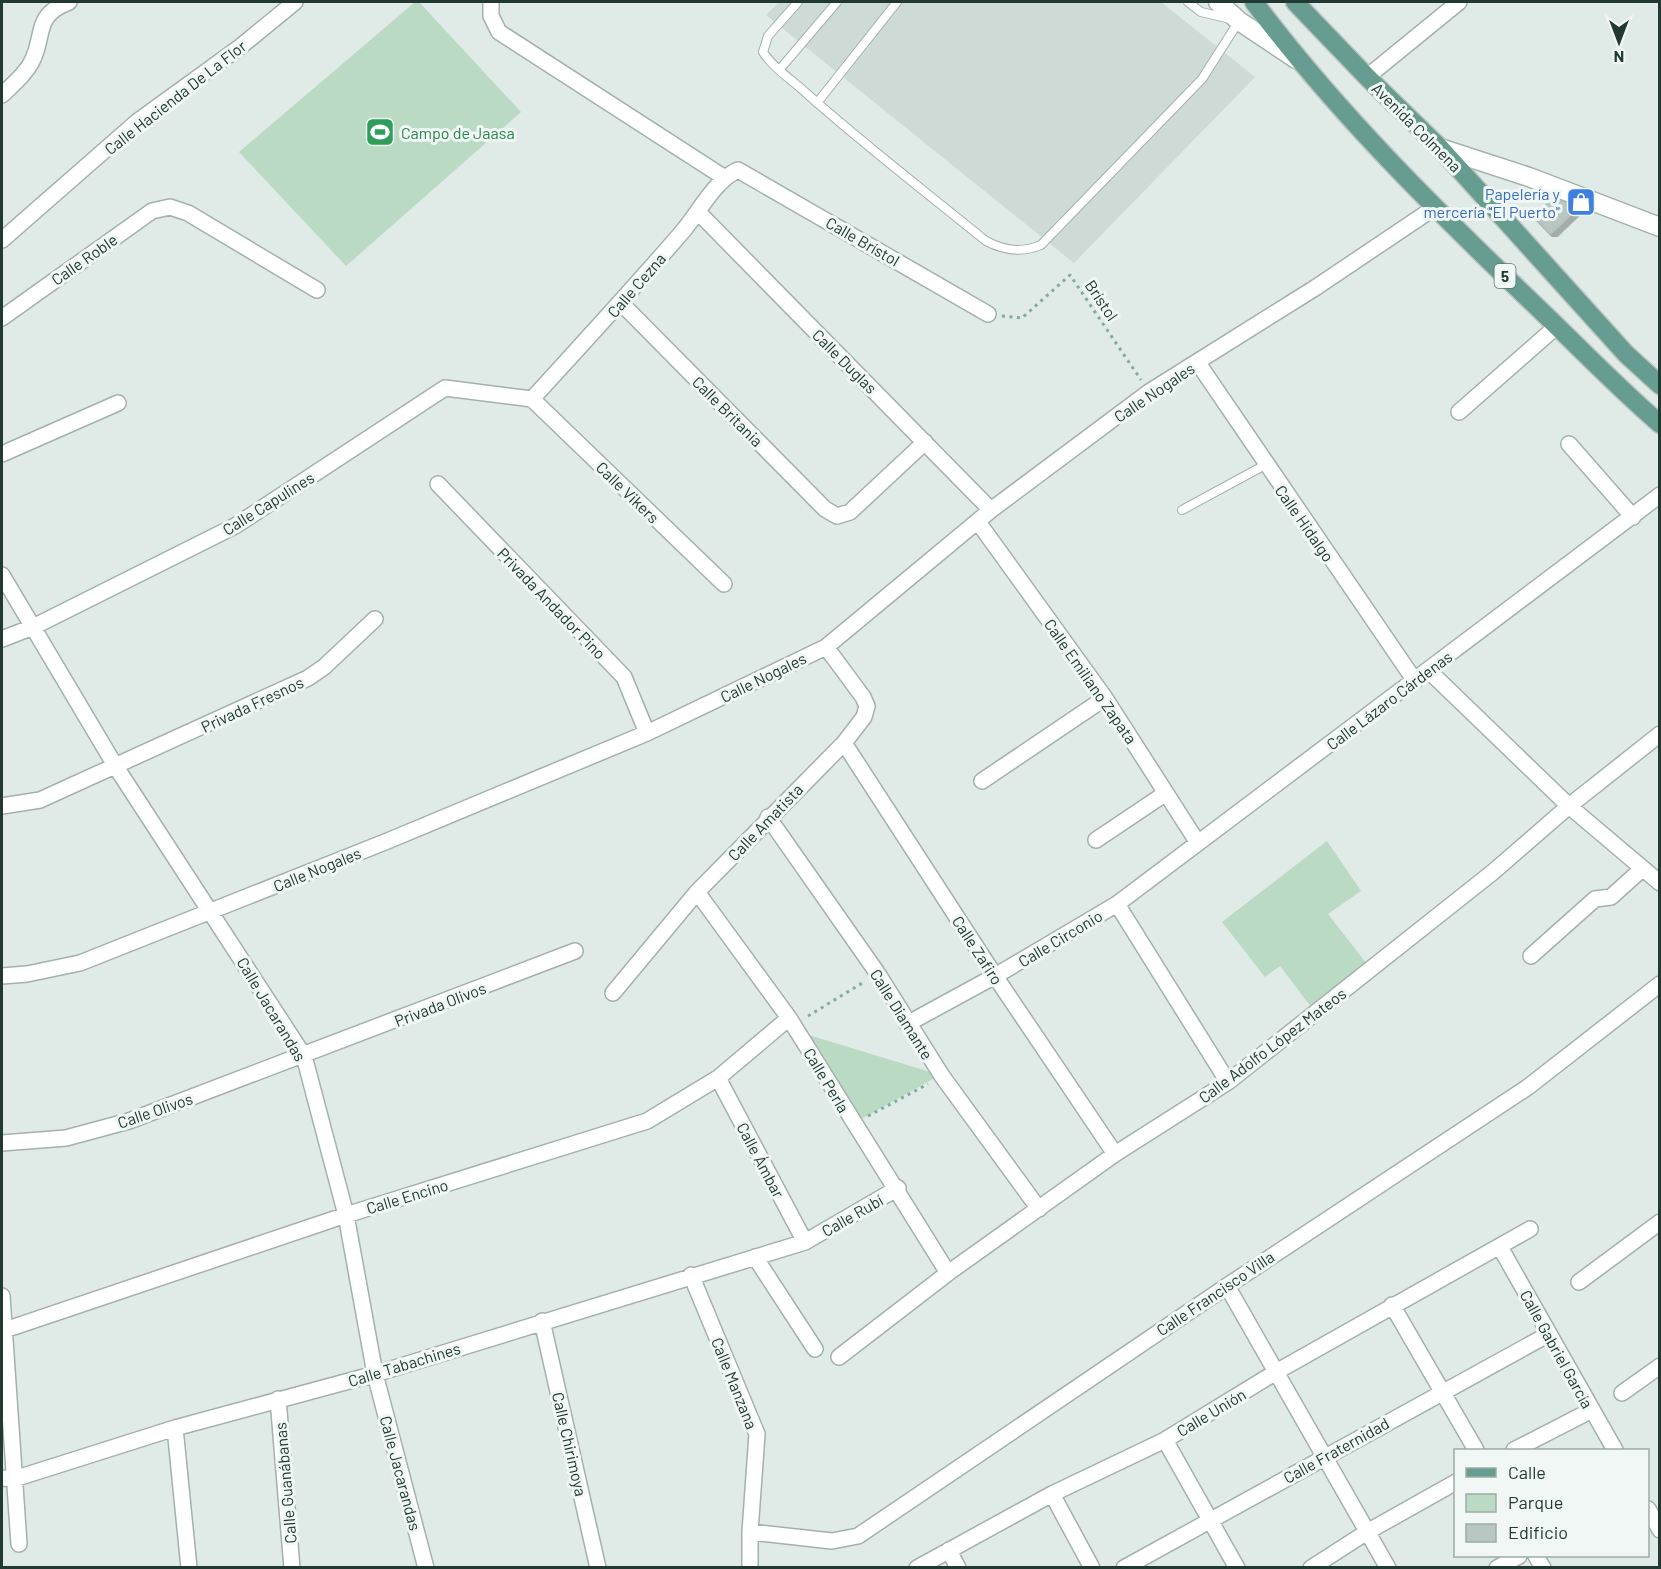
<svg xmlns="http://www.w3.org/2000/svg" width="1661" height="1569" font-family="Barlow,sans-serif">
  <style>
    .built { fill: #cedad5 }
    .green { fill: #badac3 }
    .building { fill: #b9c7c2; stroke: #b3c3bd; stroke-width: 1.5; filter: url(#shadow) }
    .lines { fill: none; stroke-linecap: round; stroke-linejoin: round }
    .service-casing { stroke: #a3b1ad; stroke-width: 10 }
    .minor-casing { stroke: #a3b1ad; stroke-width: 18 }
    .tertiary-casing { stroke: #a3b1ad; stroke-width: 21 }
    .primary-casing { stroke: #bdc4c2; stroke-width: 21 }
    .path { stroke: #83aca0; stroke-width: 3; stroke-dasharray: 3 4.5; stroke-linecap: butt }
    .service { stroke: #fff; stroke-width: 8 }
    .minor { stroke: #fff; stroke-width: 15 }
    .tertiary { stroke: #fff; stroke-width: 18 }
    .primary { stroke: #679d90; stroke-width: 18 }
    .labels { text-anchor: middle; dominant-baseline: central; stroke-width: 6; stroke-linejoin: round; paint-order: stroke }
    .shield { fill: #f0f7f4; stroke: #60726d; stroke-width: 1.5 }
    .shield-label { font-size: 15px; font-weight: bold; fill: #223933 }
    .street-label { font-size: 16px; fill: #223933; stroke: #f0f7f4 }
    .leisure-label { font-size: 16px; fill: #27864d; stroke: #f0f7f4; text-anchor: start }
    .shop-label { font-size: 16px; fill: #366cbe; stroke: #f0f7f4; text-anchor: end }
  </style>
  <defs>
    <filter id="shadow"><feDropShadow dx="3.5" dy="6" stdDeviation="0" flood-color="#0004"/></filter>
  </defs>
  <rect width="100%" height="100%" fill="#e0eae6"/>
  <path class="built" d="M 779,2 L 1161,2 L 1255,77 L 1074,263 L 766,15 Z"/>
  <path class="green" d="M 415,2 L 419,2 L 521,112 L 346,266 L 239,152 Z
    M 1327,841 L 1361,891 L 1328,914 L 1370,968 L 1315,1012 L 1280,966 L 1265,977 L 1222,922 Z
    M 799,1032 L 940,1075 L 854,1123 Z"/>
  <path class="building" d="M 1554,199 L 1565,202 L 1575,210 L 1551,233 L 1533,214 Z"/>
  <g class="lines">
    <g class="service-casing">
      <path id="service" d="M 798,2 L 768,36 L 763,52 C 773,68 791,79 805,92 C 863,144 926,192 986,241 C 1005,251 1022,253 1041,245 L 1202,79 L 1239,21 L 1201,12 L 1188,2
        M 780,69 L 837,2
        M 817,103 L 897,2
        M 1182,510 L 1265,465"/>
    </g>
    <g class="minor-casing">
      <path id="minor" d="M 491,2 L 491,16 L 499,32 L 725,178
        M 1367,77 L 1459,2
        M 2,95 C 12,85 24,76 31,63 C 46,36 32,16 69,2
        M 699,213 L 991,510
        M 2,240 L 138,121 L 240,47 L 295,2
        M 621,303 L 825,509 L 837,516 L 850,512 L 925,442
        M 2,318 L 152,211 L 170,207 L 188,213 L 317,290
        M 1198,363 L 1415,681
        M 532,399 C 583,343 634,288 683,231 C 699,212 715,180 738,170 L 988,314
        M 532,399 L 724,584
        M 1459,412 L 1557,326
        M 1569,444 L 1633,517
        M 2,454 L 118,403
        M 438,484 L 624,677 L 647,733
        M 978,522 L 1105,698 L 1198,843
        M 2,575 L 116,767 L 304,1056 L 346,1215 L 375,1374 L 426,1568
        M 2,639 L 33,627 L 235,526 L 445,388 L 532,399
        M 1429,671 L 1569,806 L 1660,883
        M 844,743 L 995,976 L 1115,1154
        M 982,781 L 1105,698
        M 2,806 L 40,800 L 308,678 L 324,667 L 375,619
        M 768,817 L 878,974 L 942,1076 L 1039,1209
        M 1096,840 L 1166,793
        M 697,892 L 789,1018 L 948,1273
        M 1117,904 L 1228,1082
        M 1531,956 L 1595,899 L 1611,897 L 1642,869
        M 2,976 L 27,974 L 80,963 L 385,842 L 647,733 L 826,647 L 991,510 L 1149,392 L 1315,288 L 1434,208
        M 613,993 L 697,892 L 844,743 L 864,717 L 867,706 L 863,697 L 826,647
        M 907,1024 L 995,976 L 1117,904 L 1660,495
        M 718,1078 L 805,1242
        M 2,1143 L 66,1138 L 129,1121 L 575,951
        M 1500,1247 L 1615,1450
        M 755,1257 L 815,1349
        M 691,1275 L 757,1434 L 750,1532 L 750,1568
        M 1579,1282 L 1660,1222
        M 1227,1286 L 1388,1568
        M 2,1296 L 19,1544
        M 1392,1305 L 1476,1450
        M 542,1321 L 598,1568
        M 2,1331 L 346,1215 L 647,1121 L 718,1078 L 789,1018
        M 839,1357 L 948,1273 L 1115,1154 L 1228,1082 L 1493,872 L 1569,806 L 1660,734
        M 1622,1393 L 1660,1366
        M 278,1399 L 292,1568
        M 175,1428 L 189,1568
        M 1165,1440 L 1237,1568
        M 1514,1450 L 1592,1410
        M 2,1478 L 14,1479 L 175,1428 L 375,1374 L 805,1242 L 898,1188
        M 1052,1494 L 1092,1568
        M 1648,1509 L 1660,1530
        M 750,1532 L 832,1541 L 858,1536 L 1227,1286 L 1528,1087 L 1660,984
        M 949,1550 L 958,1568
        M 1536,1556 L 1543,1568
        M 917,1568 L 1052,1494 L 1165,1440 L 1276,1372 L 1530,1229
        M 1124,1568 L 1549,1334
        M 1311,1568 L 1367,1532 L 1456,1482
        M 1497,1568 L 1519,1556"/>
    </g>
    <g class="tertiary-casing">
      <path id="tertiary" d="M 1218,2 L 1239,21 L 1296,59
        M 1440,148 L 1529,177 L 1660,227"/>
    </g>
    <g class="primary-casing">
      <path id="primary" d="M 1254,2 C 1337,113 1438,212 1538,308 C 1579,347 1617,387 1660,424
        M 1295,2 L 1367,77 L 1440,148 L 1626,354 L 1660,385"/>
    </g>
    <path class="path" d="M 1002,316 L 1022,318 L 1070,275 L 1141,380
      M 808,1016 L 864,982
      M 868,1116 L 928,1084"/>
    <use href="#service" class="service"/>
    <use href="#minor" class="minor"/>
    <use href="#tertiary" class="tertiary"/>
    <use href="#primary" class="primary"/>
  </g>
  <defs>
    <g id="stadium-square" transform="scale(1.5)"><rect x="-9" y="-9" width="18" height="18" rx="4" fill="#2e9e5b" stroke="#f0f7f4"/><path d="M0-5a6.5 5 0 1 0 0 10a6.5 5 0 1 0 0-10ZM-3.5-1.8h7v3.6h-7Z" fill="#fff"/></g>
    <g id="shop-square" transform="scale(1.5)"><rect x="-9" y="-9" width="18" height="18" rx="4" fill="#3f7fe0" stroke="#f0f7f4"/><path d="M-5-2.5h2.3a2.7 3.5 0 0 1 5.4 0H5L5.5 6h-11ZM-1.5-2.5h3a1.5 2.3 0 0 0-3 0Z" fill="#fff"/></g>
  </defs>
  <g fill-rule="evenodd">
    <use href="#stadium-square" x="380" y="132"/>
    <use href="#shop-square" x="1581" y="202"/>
  </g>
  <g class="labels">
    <rect class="shield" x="1494.5" y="264" width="21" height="24" rx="4.5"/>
    <g class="shield-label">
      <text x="1505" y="276">5</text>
    </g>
    <g class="street-label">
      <text transform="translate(175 97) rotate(-38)">Calle Hacienda De La Flor</text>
      <text transform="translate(1417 127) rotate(45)">Avenida Colmena</text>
      <text transform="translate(863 241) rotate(30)">Calle Brístol</text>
      <text transform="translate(84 259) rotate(-35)">Calle Roble</text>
      <text transform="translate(636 285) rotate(-49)">Calle Cezna</text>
      <text transform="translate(1102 300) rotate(56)">Brístol</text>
      <text transform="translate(845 361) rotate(45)">Calle Duglas</text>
      <text transform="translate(1154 392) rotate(-34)">Calle Nogales</text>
      <text transform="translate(728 411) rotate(45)">Calle Britania</text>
      <text transform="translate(628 492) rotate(44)">Calle Vikers</text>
      <text transform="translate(268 503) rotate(-32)">Calle Capulines</text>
      <text transform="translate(1305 523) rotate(55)">Calle Hidalgo</text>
      <text transform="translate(552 603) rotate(46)">Privada Andador Pino</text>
      <text transform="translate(763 677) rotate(-26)">Calle Nogales</text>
      <text transform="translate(1091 681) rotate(55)">Calle Emiliano Zapata</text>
      <text transform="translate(1389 700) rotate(-37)">Calle Lázaro Cárdenas</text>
      <text transform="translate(252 704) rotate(-25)">Privada Fresnos</text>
      <text transform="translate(765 822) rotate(-46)">Calle Amatista</text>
      <text transform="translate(317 869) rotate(-22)">Calle Nogales</text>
      <text transform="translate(1060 938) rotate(-31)">Calle Circonio</text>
      <text transform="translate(978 950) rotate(57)">Calle Zafiro</text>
      <text transform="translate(440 1004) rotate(-21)">Privada Olivos</text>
      <text transform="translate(272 1009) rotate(59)">Calle Jacarandas</text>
      <text transform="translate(902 1014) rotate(58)">Calle Diamante</text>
      <text transform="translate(1272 1045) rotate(-37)">Calle Adolfo López Mateos</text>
      <text transform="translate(827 1080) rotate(59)">Calle Perla</text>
      <text transform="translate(155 1110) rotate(-19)">Calle Olivos</text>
      <text transform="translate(761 1160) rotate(62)">Calle Ámbar</text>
      <text transform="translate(407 1196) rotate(-17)">Calle Encino</text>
      <text transform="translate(852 1215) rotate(-30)">Calle Rubí</text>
      <text transform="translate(1215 1293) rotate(-34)">Calle Francisco Villa</text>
      <text transform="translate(1557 1349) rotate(61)">Calle Gabriel García</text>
      <text transform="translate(404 1364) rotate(-17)">Calle Tabachines</text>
      <text transform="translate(735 1383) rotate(68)">Calle Manzana</text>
      <text transform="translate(1211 1412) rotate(-31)">Calle Unión</text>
      <text transform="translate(570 1444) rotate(77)">Calle Chirimoya</text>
      <text transform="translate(1336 1450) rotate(-29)">Calle Fraternidad</text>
      <text transform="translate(401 1473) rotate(75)">Calle Jacarandas</text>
      <text transform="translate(285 1483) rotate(-95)">Calle Guanábanas</text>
    </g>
    <g class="leisure-label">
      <text x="401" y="132">Campo de Jaasa</text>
    </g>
    <g class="shop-label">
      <text x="1560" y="193">Papelería y<tspan x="1560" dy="18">mercería "El Puerto"</tspan></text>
    </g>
  </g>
  <rect width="1661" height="1569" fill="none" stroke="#223933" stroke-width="6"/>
  <rect x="1454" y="1449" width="195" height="108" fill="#f0f7f4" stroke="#9eaba7" stroke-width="1.5"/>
  <rect x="1466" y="1468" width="30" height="9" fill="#679d90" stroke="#9eaba7" stroke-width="1.5"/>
  <text x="1508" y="1479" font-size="18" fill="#223933">Calle</text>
  <rect x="1466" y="1494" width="30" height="18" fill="#badac3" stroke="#9eaba7" stroke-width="1.5"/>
  <text x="1508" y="1509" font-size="18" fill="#223933">Parque</text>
  <rect x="1466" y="1524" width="30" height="18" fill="#b9c7c2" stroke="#9eaba7" stroke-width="1.5"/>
  <text x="1508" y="1539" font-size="18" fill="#223933">Edificio</text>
  <g transform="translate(1619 42) rotate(180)" stroke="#f0f7f4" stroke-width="4.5" paint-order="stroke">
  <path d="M0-4.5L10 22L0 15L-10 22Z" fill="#223933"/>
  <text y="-9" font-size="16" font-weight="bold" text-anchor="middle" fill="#223933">N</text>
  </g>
</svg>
